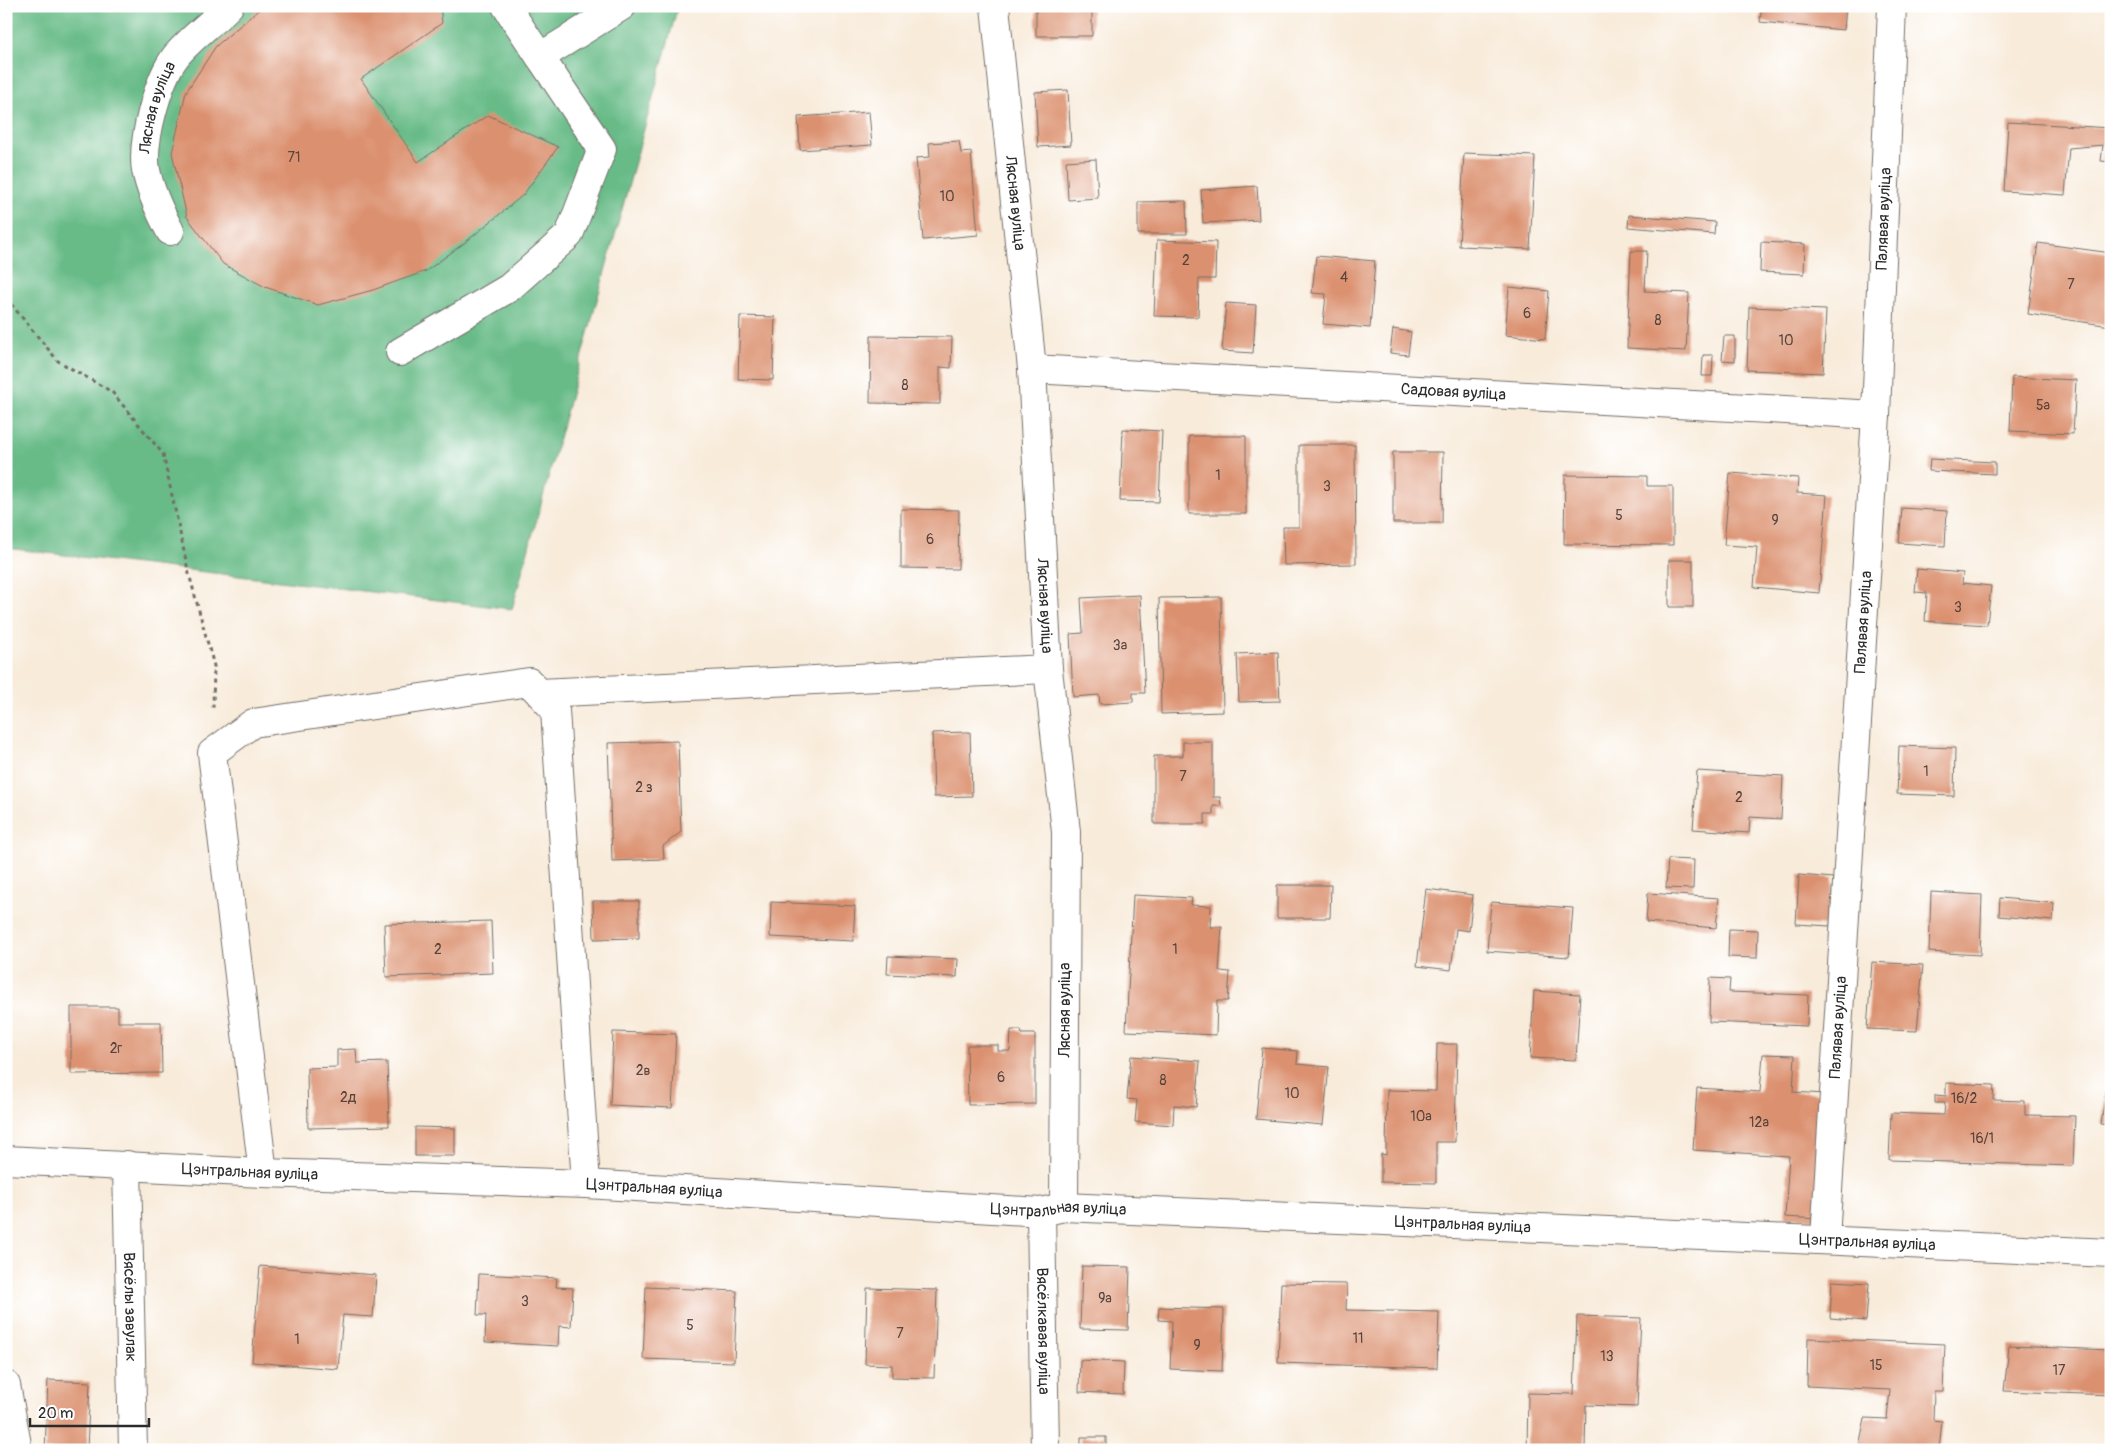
<svg xmlns="http://www.w3.org/2000/svg" width="2117" height="1456" font-family="Pangolin,sans-serif">
  <style>
    .forest { fill: #68bb87; stroke: #4a7359 }
    .building { fill: #db916f }
    .lines { fill: none; stroke-linecap: round; stroke-linejoin: round }
    .minor-casing { stroke: #736e68; stroke-width: 30 }
    .path { stroke: #736e68; stroke-width: 3; stroke-dasharray: 4 4; stroke-linecap: butt }
    .minor { stroke: #fff; stroke-width: 28 }
    .labels { text-anchor: middle; dominant-baseline: central; stroke-width: 4; stroke-linejoin: round; paint-order: stroke }
    .number-label { font-size: 14px; fill: #57443c }
    .street-label { font-size: 16px; fill: #2b2b2b; stroke: #fff }
  </style>
  <rect width="100%" height="100%" fill="#fff"/>
  <filter id="ink" filterUnits="userSpaceOnUse"><feTurbulence type="fractalNoise" baseFrequency=".02" numOctaves="2"/><feDisplacementMap in="SourceGraphic" scale="10" xChannelSelector="R" yChannelSelector="G"/><feConvolveMatrix kernelMatrix="1 2 1 2 8 2 1 2 1" color-interpolation-filters="sRGB"/></filter>
  <filter id="wash" filterUnits="userSpaceOnUse"><feTurbulence type="fractalNoise" baseFrequency=".0096" numOctaves="4" result="noise"/><feDisplacementMap in="SourceGraphic" scale="20" xChannelSelector="R" yChannelSelector="G"/><feGaussianBlur stdDeviation="1.12" result="paint"/><feColorMatrix in="noise" values="0 0 0 0 0 0 0 0 0 0 0 0 0 0 0 0 0 1.4 0 .05"/><feComposite in="paint" operator="in"/></filter>
  <g filter="url(#wash)">
    <rect width="100%" height="100%" fill="#f8ebda"/>
    <path class="forest" d="M 6,6 L 678,6 L 512,609 L 6,548 Z"/>
    <g id="blocks">
      <path class="building" d="M 263,6 L 440,6 L 442,23 L 361,79 L 418,162 L 488,115 L 558,147 L 523,195 L 467,241 L 426,271 L 373,290 L 318,305 L 265,287 L 223,264 L 187,217 L 172,153 L 186,92 L 216,46 Z
        M 1036,6 L 1092,6 L 1092,36 L 1036,36 Z
        M 1762,6 L 1846,6 L 1844,30 L 1760,22 Z
        M 1068,90 L 1071,145 L 1038,147 L 1035,92 Z
        M 869,112 L 872,145 L 800,150 L 798,117 Z
        M 2008,122 L 2111,128 L 2111,162 L 2101,161 L 2103,145 L 2069,148 L 2065,195 L 2004,191 Z
        M 959,141 L 961,153 L 971,152 L 978,235 L 923,240 L 916,158 L 930,157 L 929,143 Z
        M 1464,153 L 1535,156 L 1530,249 L 1459,246 Z
        M 1096,159 L 1098,198 L 1068,200 L 1066,161 Z
        M 1257,186 L 1259,220 L 1203,223 L 1201,190 Z
        M 1186,201 L 1187,234 L 1138,234 L 1138,202 Z
        M 1629,215 L 1715,222 L 1714,234 L 1628,227 Z
        M 1157,240 L 1216,242 L 1215,279 L 1199,279 L 1198,317 L 1154,316 Z
        M 1761,242 L 1805,244 L 1804,274 L 1760,272 Z
        M 2038,243 L 2111,253 L 2111,326 L 2028,314 Z
        M 1631,251 L 1647,251 L 1645,291 L 1689,293 L 1686,351 L 1627,348 Z
        M 1316,256 L 1375,261 L 1370,328 L 1323,324 L 1326,294 L 1312,293 Z
        M 1509,287 L 1549,291 L 1545,339 L 1505,335 Z
        M 1226,303 L 1256,305 L 1253,353 L 1222,351 Z
        M 1749,307 L 1826,310 L 1823,373 L 1747,370 Z
        M 740,316 L 775,317 L 773,380 L 738,379 Z
        M 1393,329 L 1411,332 L 1408,355 L 1390,353 Z
        M 871,336 L 952,337 L 951,368 L 940,367 L 940,404 L 870,403 Z
        M 1724,336 L 1735,336 L 1735,361 L 1722,360 Z
        M 1703,355 L 1713,355 L 1712,376 L 1702,376 Z
        M 2012,377 L 2076,380 L 2073,434 L 2010,431 Z
        M 1123,429 L 1162,431 L 1159,502 L 1120,501 Z
        M 1189,436 L 1246,436 L 1246,514 L 1189,514 Z
        M 1299,445 L 1355,445 L 1356,564 L 1284,565 L 1283,527 L 1299,527 Z
        M 1393,452 L 1443,452 L 1442,523 L 1393,523 Z
        M 1930,459 L 1995,462 L 1995,474 L 1929,471 Z
        M 1730,473 L 1798,478 L 1797,493 L 1827,495 L 1819,593 L 1754,587 L 1757,547 L 1724,545 Z
        M 1565,475 L 1647,476 L 1647,486 L 1673,486 L 1673,545 L 1564,544 Z
        M 1902,508 L 1947,511 L 1945,546 L 1899,543 Z
        M 901,509 L 959,510 L 958,569 L 901,568 Z
        M 1669,560 L 1693,560 L 1693,607 L 1669,607 Z
        M 1917,569 L 1963,573 L 1962,583 L 1991,586 L 1987,625 L 1925,621 L 1927,593 L 1915,592 Z
        M 1140,595 L 1145,693 L 1133,693 L 1133,702 L 1100,704 L 1099,695 L 1073,697 L 1070,634 L 1083,633 L 1081,598 Z
        M 1221,597 L 1223,712 L 1161,714 L 1159,598 Z
        M 1278,652 L 1280,701 L 1239,702 L 1237,654 Z
        M 970,732 L 972,796 L 934,797 L 932,733 Z
        M 678,741 L 681,832 L 663,846 L 664,859 L 612,861 L 608,743 Z
        M 1183,742 L 1213,742 L 1213,797 L 1220,797 L 1221,806 L 1213,806 L 1213,814 L 1205,814 L 1205,824 L 1154,824 L 1154,756 L 1183,756 Z
        M 1899,746 L 1955,748 L 1954,796 L 1897,794 Z
        M 1697,771 L 1783,776 L 1781,819 L 1750,817 L 1749,833 L 1693,829 Z
        M 1668,859 L 1694,860 L 1693,889 L 1666,888 Z
        M 1799,875 L 1833,878 L 1830,926 L 1796,924 Z
        M 1277,885 L 1331,885 L 1330,918 L 1277,918 Z
        M 1426,889 L 1473,895 L 1469,931 L 1456,929 L 1451,970 L 1417,966 Z
        M 1931,892 L 1982,895 L 1980,955 L 1929,952 Z
        M 1648,893 L 1719,898 L 1716,928 L 1646,922 Z
        M 1133,895 L 1192,898 L 1191,905 L 1211,906 L 1210,927 L 1222,927 L 1219,971 L 1230,972 L 1228,1001 L 1217,1001 L 1216,1035 L 1126,1031 Z
        M 2000,898 L 2054,903 L 2053,921 L 1999,916 Z
        M 593,901 L 639,901 L 639,938 L 594,939 Z
        M 771,902 L 855,906 L 853,941 L 770,937 Z
        M 1491,902 L 1573,908 L 1569,957 L 1487,951 Z
        M 491,921 L 493,973 L 386,977 L 384,924 Z
        M 1729,929 L 1758,930 L 1757,958 L 1728,957 Z
        M 888,956 L 958,959 L 957,977 L 887,974 Z
        M 1872,962 L 1923,965 L 1917,1031 L 1867,1029 Z
        M 1710,978 L 1730,979 L 1729,992 L 1808,995 L 1807,1026 L 1709,1022 Z
        M 1534,991 L 1580,994 L 1576,1060 L 1530,1058 Z
        M 71,1007 L 118,1007 L 118,1022 L 161,1022 L 162,1073 L 71,1074 Z
        M 1011,1030 L 1021,1030 L 1022,1034 L 1035,1034 L 1035,1104 L 968,1105 L 967,1045 L 998,1045 L 998,1051 L 1010,1051 Z
        M 613,1032 L 676,1034 L 672,1108 L 610,1105 Z
        M 1437,1044 L 1457,1044 L 1455,1142 L 1436,1142 L 1436,1183 L 1381,1182 L 1381,1154 L 1386,1155 L 1387,1090 L 1436,1091 Z
        M 1262,1048 L 1298,1051 L 1297,1064 L 1329,1067 L 1323,1125 L 1256,1119 Z
        M 356,1049 L 357,1063 L 387,1062 L 389,1126 L 308,1128 L 307,1068 L 337,1067 L 337,1050 Z
        M 1763,1054 L 1795,1055 L 1793,1092 L 1825,1094 L 1817,1219 L 1785,1217 L 1789,1156 L 1693,1150 L 1697,1088 L 1760,1092 Z
        M 1131,1056 L 1200,1061 L 1196,1107 L 1174,1105 L 1173,1125 L 1135,1122 L 1137,1100 L 1127,1099 Z
        M 2108,1079 L 2111,1080 L 2111,1125 L 2101,1124 Z
        M 1946,1083 L 1994,1085 L 1993,1100 L 2025,1101 L 2025,1115 L 2075,1116 L 2073,1166 L 1889,1160 L 1891,1113 L 1944,1115 L 1945,1103 L 1935,1103 L 1935,1095 L 1946,1096 Z
        M 415,1127 L 455,1128 L 455,1156 L 415,1156 Z
        M 260,1266 L 376,1275 L 373,1317 L 343,1315 L 338,1369 L 252,1362 Z
        M 1082,1266 L 1130,1267 L 1128,1330 L 1080,1329 Z
        M 479,1274 L 557,1278 L 556,1287 L 573,1288 L 571,1327 L 559,1326 L 558,1346 L 485,1342 L 486,1315 L 477,1315 Z
        M 1832,1281 L 1869,1283 L 1866,1321 L 1830,1318 Z
        M 1281,1283 L 1347,1284 L 1346,1310 L 1439,1312 L 1437,1368 L 1278,1363 Z
        M 646,1287 L 737,1291 L 734,1362 L 643,1359 Z
        M 867,1288 L 937,1290 L 934,1378 L 892,1377 L 892,1365 L 865,1364 Z
        M 1159,1307 L 1224,1309 L 1222,1371 L 1170,1369 L 1172,1321 L 1158,1320 Z
        M 1577,1316 L 1641,1318 L 1637,1407 L 1586,1405 L 1585,1450 L 1527,1450 L 1528,1393 L 1574,1394 Z
        M 1808,1338 L 1945,1344 L 1943,1391 L 1934,1391 L 1933,1420 L 1942,1421 L 1939,1450 L 1898,1450 L 1859,1446 L 1865,1418 L 1887,1419 L 1890,1390 L 1807,1386 Z
        M 2009,1346 L 2111,1350 L 2111,1395 L 2004,1391 Z
        M 1080,1360 L 1124,1362 L 1123,1394 L 1079,1392 Z
        M 48,1380 L 90,1382 L 87,1450 L 45,1450 Z
        M 1081,1437 L 1106,1437 L 1106,1450 L 1081,1450 Z"/>
    </g>
  </g>
  <g filter="url(#ink)">
    <use href="#blocks" fill-opacity="0" stroke="#736e68" stroke-width="1"/>
    <g class="lines">
      <g class="minor-casing">
        <g id="minor">
          <path d="M 506,6 L 540,57 L 622,6"/>
          <path id="s1" d="M 995,6 L 1032,369 L 1048,669 L 1066,832 L 1064,1207"/>
          <path id="s2" d="M 170,231 C 160,212 150,191 146,170 C 141,142 158,79 176,56 C 190,39 213,22 229,6"/>
          <path d="M 400,352 L 509,288 L 569,235 L 602,149 L 540,57"/>
          <path id="s3" d="M 1032,369 L 1876,415"/>
          <path d="M 540,693 L 1048,669"/>
          <path id="s4" d="M 6,1160 L 263,1173 L 586,1184 L 1041,1212 L 1064,1207 L 2111,1253"/>
          <path id="s5" d="M 127,1165 L 133,1450"/>
          <path d="M 263,1173 L 212,753 L 253,723 L 529,682 L 555,710 L 586,1184"/>
          <path id="s6" d="M 1041,1212 L 1045,1450"/>
          <path id="s7" d="M 1825,1239 L 1876,415 L 1892,6"/>
          <path d="M 6,1385 L 18,1450"/>
        </g>
      </g>
      <path class="path" d="M 6,298 L 58,361 L 112,392 L 163,454 L 188,570 L 214,666 L 213,708"/>
      <use href="#minor" class="minor"/>
    </g>
  </g>
  <g class="labels">
    <g class="number-label">
      <text x="294" y="157">71</text>
      <text x="947" y="196">10</text>
      <text x="1186" y="260">2</text>
      <text x="1344" y="277">4</text>
      <text x="2071" y="284">7</text>
      <text x="1527" y="313">6</text>
      <text x="1658" y="320">8</text>
      <text x="1786" y="340">10</text>
      <text x="905" y="385">8</text>
      <text x="2043" y="405">5а</text>
      <text x="1218" y="475">1</text>
      <text x="1327" y="486">3</text>
      <text x="1619" y="515">5</text>
      <text x="1775" y="520">9</text>
      <text x="930" y="539">6</text>
      <text x="1958" y="607">3</text>
      <text x="1120" y="645">3а</text>
      <text x="1926" y="771">1</text>
      <text x="1183" y="776">7</text>
      <text x="644" y="787">2 з</text>
      <text x="1739" y="797">2</text>
      <text x="438" y="949">2</text>
      <text x="1175" y="949">1</text>
      <text x="116" y="1048">2г</text>
      <text x="643" y="1070">2в</text>
      <text x="1001" y="1077">6</text>
      <text x="1163" y="1080">8</text>
      <text x="1292" y="1093">10</text>
      <text x="348" y="1097">2д</text>
      <text x="1964" y="1098">16/2</text>
      <text x="1421" y="1116">10а</text>
      <text x="1759" y="1122">12а</text>
      <text x="1982" y="1138">16/1</text>
      <text x="1105" y="1298">9а</text>
      <text x="525" y="1301">3</text>
      <text x="690" y="1325">5</text>
      <text x="900" y="1333">7</text>
      <text x="1358" y="1338">11</text>
      <text x="297" y="1339">1</text>
      <text x="1197" y="1345">9</text>
      <text x="1607" y="1356">13</text>
      <text x="1876" y="1365">15</text>
      <text x="2059" y="1370">17</text>
    </g>
    <g class="street-label">
      <text stroke="none"><textPath href="#s2" startOffset="130">Лясная вуліца</textPath></text>
      <text stroke="none"><textPath href="#s1" startOffset="198">Лясная вуліца</textPath></text>
      <text stroke="none"><textPath href="#s7" startOffset="1022">Палявая вуліца</textPath></text>
      <text stroke="none"><textPath href="#s3" startOffset="422">Садовая вуліца</textPath></text>
      <text stroke="none"><textPath href="#s1" startOffset="602">Лясная вуліца</textPath></text>
      <text stroke="none"><textPath href="#s7" startOffset="618">Палявая вуліца</textPath></text>
      <text transform="translate(1065 1010) rotate(-90)">Лясная вуліца</text>
      <text stroke="none"><textPath href="#s7" startOffset="212">Палявая вуліца</textPath></text>
      <text stroke="none"><textPath href="#s4" startOffset="244">Цэнтральная вуліца</textPath></text>
      <text stroke="none"><textPath href="#s4" startOffset="649">Цэнтральная вуліца</textPath></text>
      <text stroke="none"><textPath href="#s4" startOffset="1054">Цэнтральная вуліца</textPath></text>
      <text stroke="none"><textPath href="#s4" startOffset="1459">Цэнтральная вуліца</textPath></text>
      <text stroke="none"><textPath href="#s4" startOffset="1864">Цэнтральная вуліца</textPath></text>
      <text stroke="none"><textPath href="#s5" startOffset="142">Вясёлы завулак</textPath></text>
      <text stroke="none"><textPath href="#s6" startOffset="119">Вясёлкавая вуліца</textPath></text>
    </g>
  </g>
  <rect width="2117" height="1456" fill="none" stroke="#fff" stroke-width="25"/>
  <path d="M30 1418v8h119v-8" fill="none" stroke="#2b2b2b" stroke-width="2.5"/>
  <text x="38" y="1418" font-size="15" fill="#2b2b2b" stroke="#ffffff" stroke-width="4" paint-order="stroke">20 m</text>
</svg>
